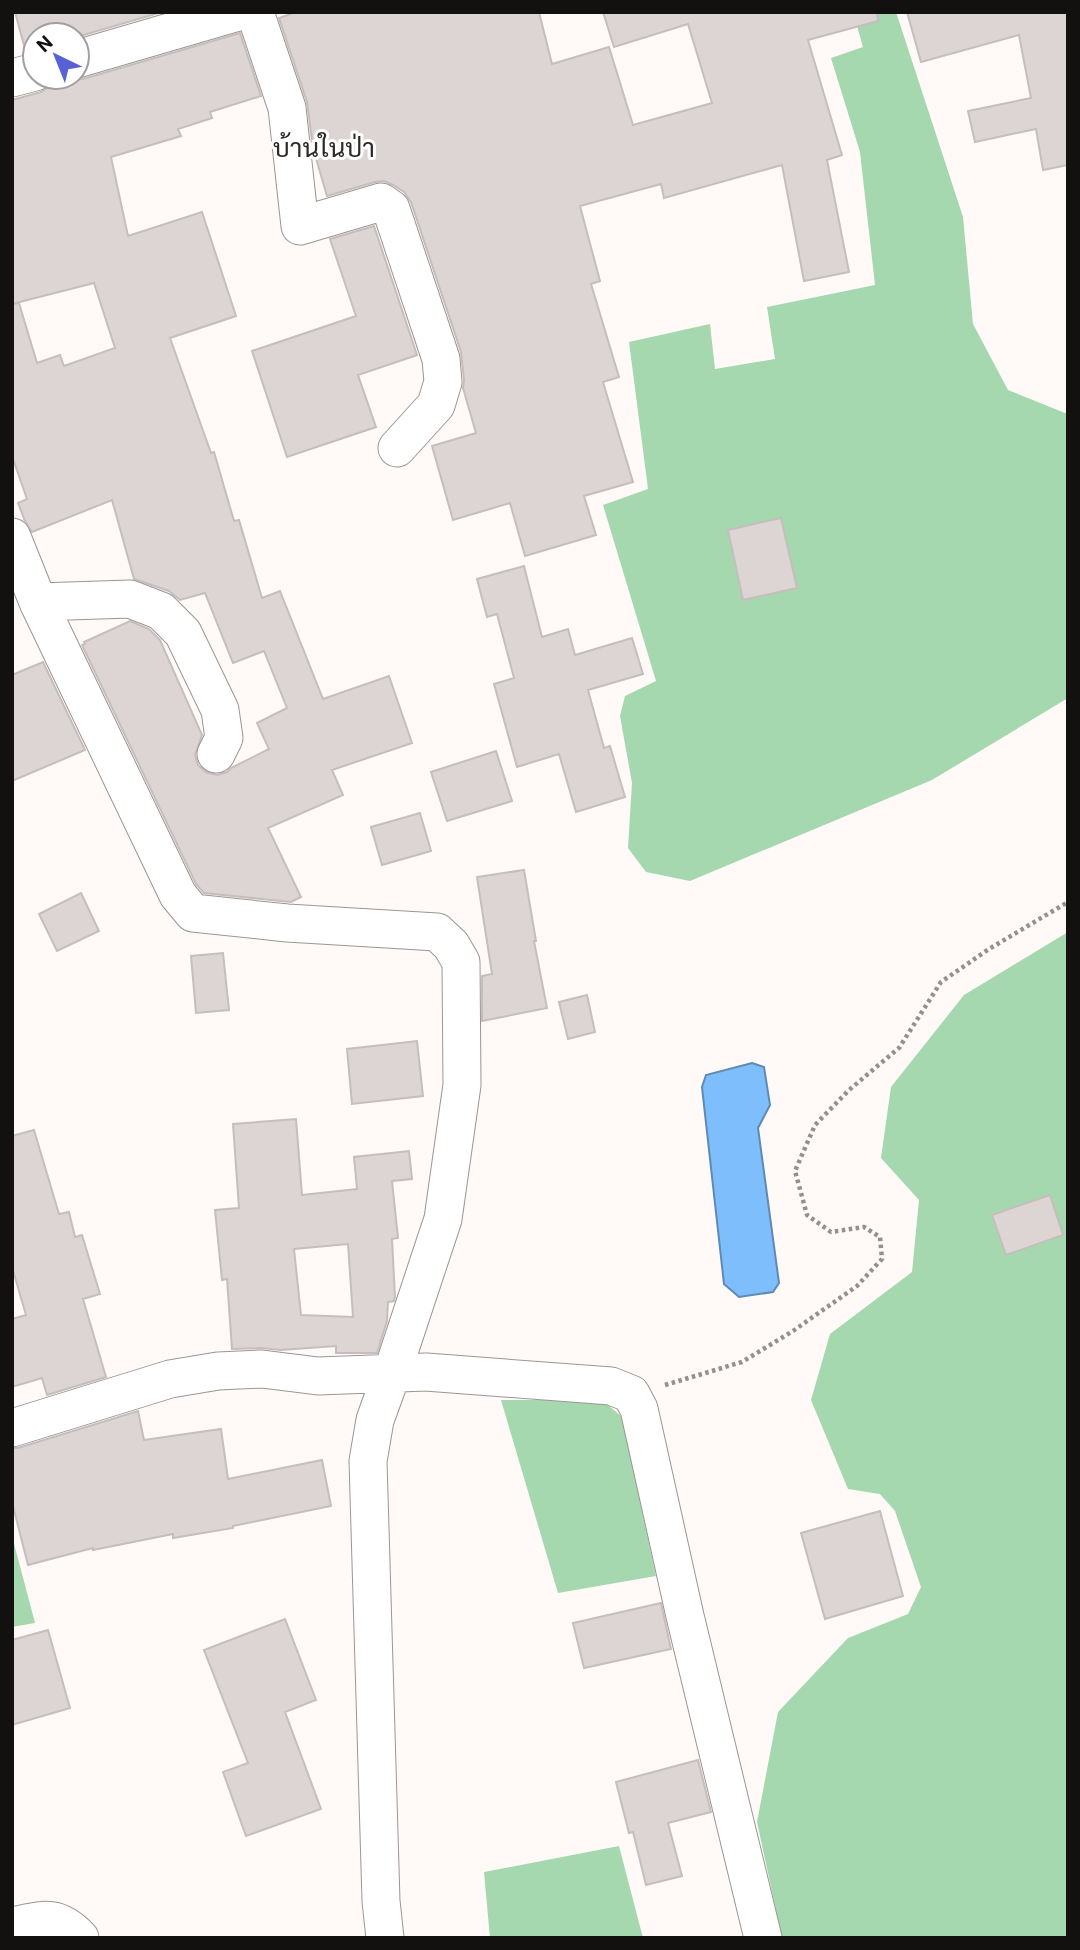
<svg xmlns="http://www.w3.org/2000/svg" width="1080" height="1950" font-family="Roboto,Sarabun,sans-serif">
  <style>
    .green { fill: #a5d8ae }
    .water { fill: #7ebefc; stroke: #5e8ab5; stroke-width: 2 }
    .building { fill: #dcd5d3; stroke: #c5bebc; stroke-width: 2; fill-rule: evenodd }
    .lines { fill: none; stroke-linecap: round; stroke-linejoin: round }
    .minor-casing { stroke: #9c9693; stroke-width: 39 }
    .path { stroke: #95908f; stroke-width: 4.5; stroke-dasharray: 3.5 3.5; stroke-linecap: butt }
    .minor { stroke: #fff; stroke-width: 37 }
    .labels { text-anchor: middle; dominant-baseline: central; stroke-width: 6; stroke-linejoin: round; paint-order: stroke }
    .quarter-label { font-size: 26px; fill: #2e2927; stroke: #fff }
  </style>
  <rect width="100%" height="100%" fill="#fff9f7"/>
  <path class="green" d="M 853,12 L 896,12 L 963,217 L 973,324 L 1008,390 L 1065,413 L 1068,412 L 1068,698 L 932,780 L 690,881 L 646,872 L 628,848 L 632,783 L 620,716 L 625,696 L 656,681 L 603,505 L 648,489 L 629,342 L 710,324 L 715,369 L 775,359 L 767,307 L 875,285 L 860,152 L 831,58 L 863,47 Z
    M 1068,932 L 1068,1938 L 782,1938 L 757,1822 L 778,1712 L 848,1638 L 908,1614 L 921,1587 L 895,1511 L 880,1494 L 848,1489 L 811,1400 L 830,1334 L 912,1272 L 919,1200 L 881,1158 L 891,1087 L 964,995 Z
    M 501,1400 L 602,1400 L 622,1417 L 656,1576 L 558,1593 Z
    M 12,1536 L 35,1623 L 12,1627 Z
    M 619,1846 L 643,1938 L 490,1938 L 484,1872 Z"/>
  <path class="water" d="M 752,1063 L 764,1067 L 770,1105 L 758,1128 L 779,1283 L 773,1292 L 739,1297 L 724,1284 L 702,1087 L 706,1075 Z"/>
  <path class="building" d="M 15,12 L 162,12 L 77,37 L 77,35 L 35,35 L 35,52 L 26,53 Z
    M 296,12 L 539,12 L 552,64 L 609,47 L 633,125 L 712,103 L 688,24 L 614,47 L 603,12 L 877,12 L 878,21 L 808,40 L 842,155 L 827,160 L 849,272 L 804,281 L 782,165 L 664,198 L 661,184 L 580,206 L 600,281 L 591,284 L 619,377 L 603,382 L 633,482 L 584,496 L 596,535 L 525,556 L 510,503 L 453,520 L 432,446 L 476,433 L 463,388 L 464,380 L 461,352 L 411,202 L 404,192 L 393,185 L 384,181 L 375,182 L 327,196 L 313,148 L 307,102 L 279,18 Z
    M 907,12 L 1068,12 L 1068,165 L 1043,170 L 1036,129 L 975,142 L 968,111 L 1031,98 L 1019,35 L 921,62 Z
    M 240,33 L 261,96 L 210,112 L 212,118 L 178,129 L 181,136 L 111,157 L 128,236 L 202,212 L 236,316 L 170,338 L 211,453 L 214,452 L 234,521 L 239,520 L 262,598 L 280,591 L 323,699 L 389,676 L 412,743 L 332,770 L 343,795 L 268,828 L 301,897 L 291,902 L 204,893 L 196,884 L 82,645 L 85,644 L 84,642 L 130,621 L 149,629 L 160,640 L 202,735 L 195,755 L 198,765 L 206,772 L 217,775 L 227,772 L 231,768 L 269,749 L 257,723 L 287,708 L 264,651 L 233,663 L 205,593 L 180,600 L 169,591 L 134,579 L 112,500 L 32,532 L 25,521 L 18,503 L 27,499 L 12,456 L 12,304 L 19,303 L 37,363 L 60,355 L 64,366 L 115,348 L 94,283 L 12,304 L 12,100 L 41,92 L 50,86 L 55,77 L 83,79 Z
    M 374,226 L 417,355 L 358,375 L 376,427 L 287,457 L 252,351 L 356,316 L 330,239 Z
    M 781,518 L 797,588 L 743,600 L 728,530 Z
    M 524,566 L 542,637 L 568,629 L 575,655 L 632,638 L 643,674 L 588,690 L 604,748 L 610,746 L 625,797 L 576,812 L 559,754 L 517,767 L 494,684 L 514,678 L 497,614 L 487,617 L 477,579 Z
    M 43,662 L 85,750 L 12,781 L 12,675 Z
    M 496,751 L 512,801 L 447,821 L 431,772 Z
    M 420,813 L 431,851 L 382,865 L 371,827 Z
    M 524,870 L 536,941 L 534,941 L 547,1008 L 482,1021 L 482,976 L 492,974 L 477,877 Z
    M 81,893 L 99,931 L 57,951 L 39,914 Z
    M 223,953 L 229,1010 L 196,1013 L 191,956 Z
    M 587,995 L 595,1032 L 568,1039 L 559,1002 Z
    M 417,1041 L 423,1096 L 352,1104 L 347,1049 Z
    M 296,1119 L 302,1195 L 357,1189 L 354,1157 L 409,1151 L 412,1179 L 392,1181 L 398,1238 L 392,1239 L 395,1297 L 394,1301 L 388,1302 L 387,1321 L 377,1353 L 336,1353 L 336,1346 L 281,1350 L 261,1348 L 232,1349 L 227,1279 L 222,1280 L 215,1210 L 239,1208 L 233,1124 ZM 348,1244 L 353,1317 L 301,1315 L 294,1249 Z
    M 34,1130 L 59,1214 L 69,1212 L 75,1237 L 82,1235 L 100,1294 L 83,1299 L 106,1377 L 47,1395 L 42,1378 L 12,1387 L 12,1319 L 26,1315 L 12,1267 L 12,1136 Z
    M 1050,1195 L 1063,1235 L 1006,1255 L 992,1215 Z
    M 138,1411 L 144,1440 L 221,1429 L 228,1479 L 322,1460 L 331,1506 L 233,1526 L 233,1528 L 173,1538 L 173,1534 L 93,1550 L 93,1548 L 28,1565 L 12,1502 L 12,1448 L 18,1448 Z
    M 880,1511 L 903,1596 L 825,1619 L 801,1533 Z
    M 661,1603 L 671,1649 L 584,1668 L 573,1623 Z
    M 285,1619 L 316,1700 L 285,1712 L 321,1809 L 246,1836 L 223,1772 L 248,1763 L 204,1650 Z
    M 48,1630 L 70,1708 L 12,1725 L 12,1640 Z
    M 698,1760 L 711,1812 L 668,1823 L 682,1876 L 646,1885 L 633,1832 L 629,1833 L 616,1782 Z"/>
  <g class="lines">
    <g class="minor-casing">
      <path id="minor" d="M 255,12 L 287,108 L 300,226 L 381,202 L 391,209 L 441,359 L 443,382 L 436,405 L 397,448
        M 77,59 L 238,12
        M 12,78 L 35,72
        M 12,537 L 38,602 L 178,895 L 193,913 L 287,923 L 437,932 L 451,945 L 461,962 L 462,1085 L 443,1219 L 392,1373 L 375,1420 L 368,1461 L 381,1901 L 385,1938
        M 38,602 L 130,599 L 161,611 L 183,633 L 220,710 L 224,738 L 216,754
        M 12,1428 L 170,1379 L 218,1371 L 262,1369 L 318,1376 L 426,1372 L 611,1386 L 631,1394 L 639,1409 L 685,1616 L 763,1938
        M 12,1926 C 43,1920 56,1913 80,1938"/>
    </g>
    <path class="path" d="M 665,1385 L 742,1362 L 793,1331 L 857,1286 L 882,1259 L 880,1237 L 864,1227 L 831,1232 L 807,1215 L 795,1171 L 815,1125 L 849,1090 L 899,1048 L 941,982 L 989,949 L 1068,902"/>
    <use href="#minor" class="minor"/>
  </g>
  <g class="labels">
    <g class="quarter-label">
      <text x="324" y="148">บ้านในป่า</text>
    </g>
  </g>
  <rect width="1080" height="1950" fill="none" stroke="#131010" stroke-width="28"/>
  <g transform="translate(56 56) rotate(317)"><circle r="33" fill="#ffffff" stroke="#a19f9f" stroke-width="2"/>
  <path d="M0-5L12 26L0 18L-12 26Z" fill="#5760d7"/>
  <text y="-10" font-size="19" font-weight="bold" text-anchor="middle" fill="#131010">N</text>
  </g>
</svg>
